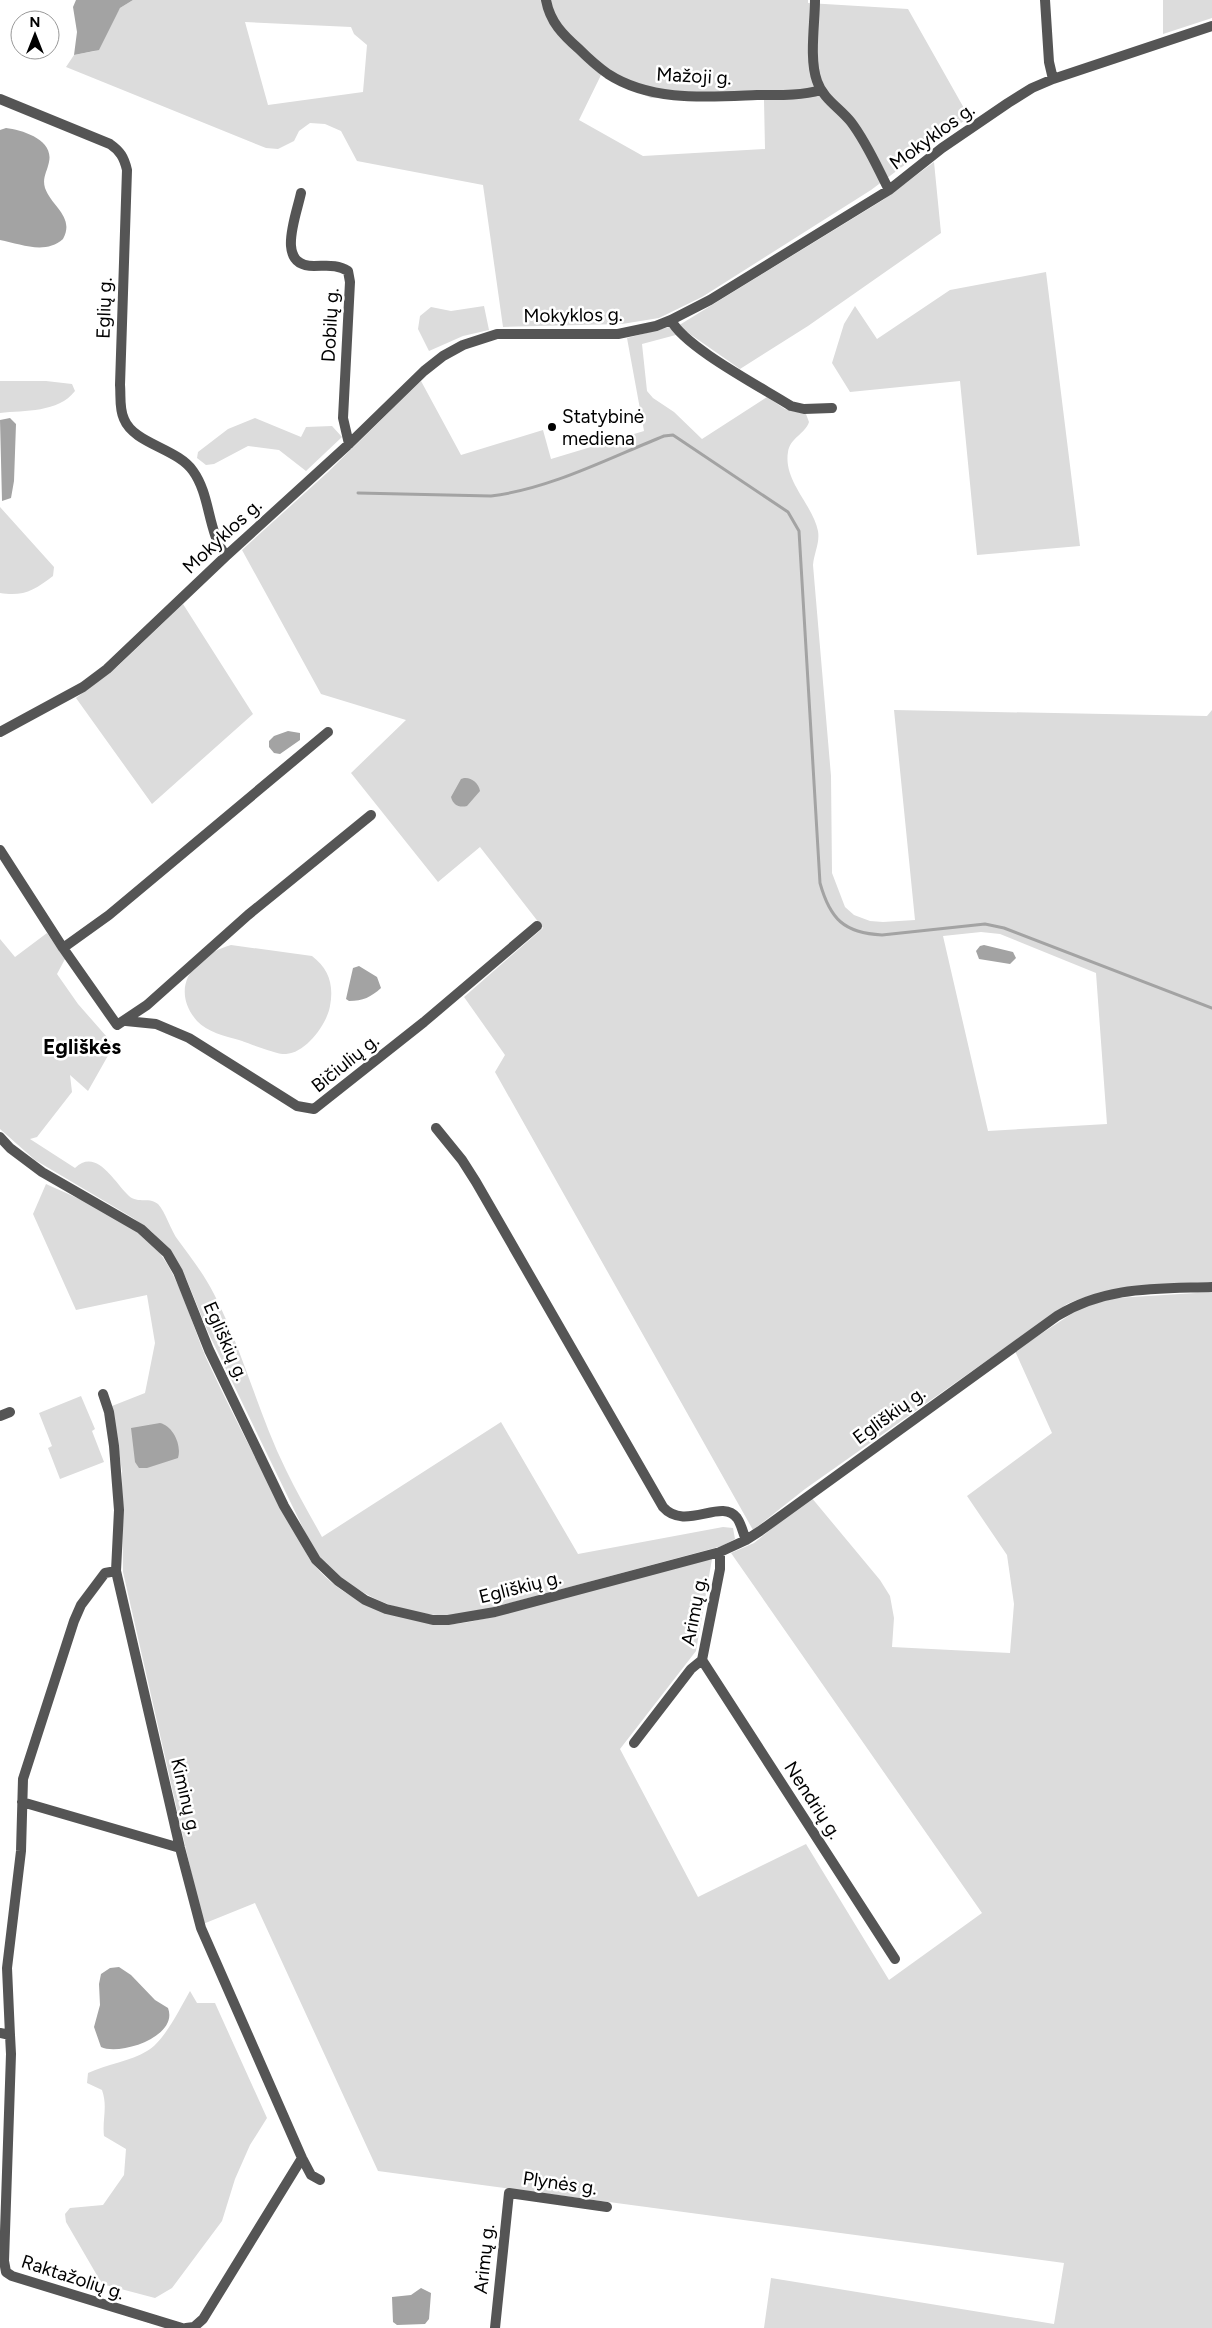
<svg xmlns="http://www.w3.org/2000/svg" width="1212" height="2328" font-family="Figtree,sans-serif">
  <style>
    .green { fill: #dcdcdc; fill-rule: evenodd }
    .water { fill: #a3a3a3 }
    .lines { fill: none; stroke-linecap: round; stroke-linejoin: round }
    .stream { stroke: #a3a3a3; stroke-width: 3 }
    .minor { stroke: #555; stroke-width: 10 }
    .poi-dot { fill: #000; stroke: #fff; stroke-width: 2 }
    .labels { text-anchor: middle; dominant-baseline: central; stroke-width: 5; stroke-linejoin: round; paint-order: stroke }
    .street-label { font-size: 19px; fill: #000; stroke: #fff }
    .poi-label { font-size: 19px; fill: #000; stroke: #fff; text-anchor: start }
    .quarter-label { font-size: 21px; font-weight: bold; fill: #000; stroke: #fff }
  </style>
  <rect width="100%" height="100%" fill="#fff"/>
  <path class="green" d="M 133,0 L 808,0 L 808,3 L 908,9 L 969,117 L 871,190 L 702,297 L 659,318 L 622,324 L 503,327 L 483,185 L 357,161 L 341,131 L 325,124 L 310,123 L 299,131 L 294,141 L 278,149 L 266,148 L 66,67 L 74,55 L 95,51 L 120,8 ZM 245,22 L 351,27 L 354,34 L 367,45 L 363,92 L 268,105 ZM 601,75 L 651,98 L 764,100 L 765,149 L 643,156 L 579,120 Z
    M 1163,0 L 1212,0 L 1212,18 L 1163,34 Z
    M 934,162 L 941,233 L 808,326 L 740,369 L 687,332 L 642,344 L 647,391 L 653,398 L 674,412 L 702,439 L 767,397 L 785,409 L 806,414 L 809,422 C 805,434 790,438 788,452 C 783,481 813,505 818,531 C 820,543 814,553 813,565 L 831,776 L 832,873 L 845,907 L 854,915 L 870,921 L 883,922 L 915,920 L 894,710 L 1207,716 L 1212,710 L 1212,1284 C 1162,1286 1113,1284 1067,1304 L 805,1489 L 753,1530 L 495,1072 L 505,1055 L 464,997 L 543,928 L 480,847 L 438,882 L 351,773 L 406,720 L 321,694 L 242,550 L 328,472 L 421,381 L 461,455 L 543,430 L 551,459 L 644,431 L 627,338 L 681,324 L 883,200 ZM 981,932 L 1000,934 L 1096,973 L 1107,1124 L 988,1131 L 943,936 Z
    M 1046,272 L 1080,546 L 977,555 L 960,381 L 850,392 L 832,363 L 844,324 L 855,306 L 877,339 L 950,290 Z
    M 484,306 L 489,330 L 463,336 L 429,351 L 418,329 L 420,316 L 431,307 L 451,311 Z
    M 0,381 L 46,381 L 72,384 L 75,391 C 58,413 25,410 0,413 Z
    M 255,418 L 301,437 L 306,427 L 332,426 L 342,437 L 306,471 L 279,450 L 248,446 L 214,464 L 206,465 L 197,458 L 198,452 L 228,429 Z
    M 0,507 L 54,567 L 53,576 C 35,590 23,597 0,593 Z
    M 183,604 L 253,714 L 152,804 L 76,698 L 118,666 Z
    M 47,933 L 65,959 L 57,974 L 78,1004 L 114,1045 L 88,1091 L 70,1075 L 72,1092 L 37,1137 L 30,1139 L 75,1168 C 96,1148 113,1180 127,1194 C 136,1205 148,1196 158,1204 C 165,1211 171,1231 178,1240 C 191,1258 204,1274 214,1294 C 243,1351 258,1413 286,1470 C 297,1493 310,1515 322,1537 L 501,1422 L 578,1554 L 723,1527 L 733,1528 L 735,1539 L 722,1546 L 484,1610 C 469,1613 454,1616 438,1615 C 398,1613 355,1593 327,1566 C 316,1556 310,1543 304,1530 L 208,1332 L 186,1278 L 167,1248 L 152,1232 L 133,1218 L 35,1160 L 0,1129 L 0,939 L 15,957 Z
    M 231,945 L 312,956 C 329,969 334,985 330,1006 C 327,1024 306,1053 286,1054 C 278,1055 248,1043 239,1040 C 225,1036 207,1032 197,1021 C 168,987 195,955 231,945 Z
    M 46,1184 C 81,1200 123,1216 151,1243 C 179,1270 192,1327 208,1362 C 239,1429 275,1495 310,1560 C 337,1594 370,1609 412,1618 C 420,1620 429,1623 438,1624 C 455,1626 472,1621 488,1618 L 661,1570 L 712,1559 L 696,1651 L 620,1749 L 698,1897 L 806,1844 L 889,1980 L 982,1913 L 731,1553 L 754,1543 L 811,1497 L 880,1580 L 890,1596 L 894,1618 L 892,1647 L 1010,1653 L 1014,1604 L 1007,1555 L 967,1496 L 1052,1433 L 1015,1351 L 1082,1307 L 1116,1298 L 1212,1292 L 1212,2328 L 764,2328 L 771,2278 L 1054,2324 L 1064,2263 L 378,2171 L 255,1903 L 203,1924 L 123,1572 L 122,1471 L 112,1406 L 145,1393 L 155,1343 L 147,1295 L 76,1310 L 33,1214 Z
    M 81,1396 L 95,1429 L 92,1431 L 104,1462 L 60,1479 L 48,1448 L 52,1446 L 39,1413 Z
    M 190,1991 L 197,2003 L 215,2003 L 267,2118 L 250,2145 L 235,2179 L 222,2221 L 172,2288 L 155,2298 L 102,2284 L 66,2222 L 65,2214 L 70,2208 L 103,2205 L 124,2175 L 126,2149 L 104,2136 C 102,2119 108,2107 102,2090 L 87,2083 L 88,2073 C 107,2064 131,2061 147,2051 C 164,2042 180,2008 190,1991 Z"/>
  <path class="water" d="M 76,0 L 133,0 L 120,8 L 99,50 L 74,55 L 77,32 L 73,7 Z
    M 6,128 C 23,130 54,140 49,162 C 47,172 42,178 45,188 C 52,207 75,217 63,239 C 45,255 21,244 0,240 L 0,130 Z
    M 10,418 L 16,424 L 14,481 L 11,498 L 2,501 L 0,420 Z
    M 288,731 L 300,733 L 300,740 L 280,754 L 274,753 L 269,747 L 269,741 L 274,736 Z
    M 464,778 C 471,777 479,783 480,791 L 467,806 C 459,808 453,805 451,797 L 461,779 Z
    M 984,945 L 1013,952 L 1016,958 L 1010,964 L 979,959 L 976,951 L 980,946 Z
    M 359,966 L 377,977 L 381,988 C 371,997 363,1001 349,1001 L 346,999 L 353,968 Z
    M 160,1423 C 173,1426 182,1445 178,1458 L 147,1468 L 139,1468 L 135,1462 L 131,1428 Z
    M 119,1967 L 131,1975 L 155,2000 L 168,2008 C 179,2037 119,2056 101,2047 L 94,2027 L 100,2005 L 99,1984 L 101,1974 L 110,1968 Z
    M 421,2288 L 431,2293 L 429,2319 L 425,2324 L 397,2325 L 393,2322 L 392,2297 L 411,2295 Z"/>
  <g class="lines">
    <path class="stream" d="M 358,493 L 491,496 C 550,489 609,458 664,436 L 673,435 L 788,512 L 799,531 L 820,883 C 830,919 844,933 882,935 L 985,924 L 1004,928 L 1212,1008"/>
    <path class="minor" d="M 546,0 C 550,22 563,35 579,49 C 588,58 598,67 608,74 C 651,102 707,97 757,95 C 778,95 800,96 821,90
      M 815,0 C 815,23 809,59 817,81 C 823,99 840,108 851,122 C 867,143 877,167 889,190
      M 1045,0 L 1049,62 L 1053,79
      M 0,99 L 110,144 C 120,151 124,157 127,170 L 120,385 C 121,396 119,409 124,419 C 134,444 177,448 193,471 C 211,496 207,531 226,556
      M 301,193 C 296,217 275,266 314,266 C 327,266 337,264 348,271 L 350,282 L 343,418 L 349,444
      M 671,320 C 684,347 763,388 791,406 L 804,409 L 832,408
      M 0,732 L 83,687 L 107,669 L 226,556 L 349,444 L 424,371 L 443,356 L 463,345 L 497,334 L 618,334 L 656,326 L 671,320 L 710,300 L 889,190 L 942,148 L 1008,103 L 1032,88 L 1053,79 L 1212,26
      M 0,850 L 63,948 L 117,1025 L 147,1005 L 248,915 L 371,815
      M 63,948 L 109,915 L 328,732
      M 126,1021 L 156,1024 L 189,1038 L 297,1106 L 314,1109 L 424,1022 L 537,926
      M 436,1128 L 462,1160 L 476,1182 L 663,1507 C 685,1532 722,1497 737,1518 C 741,1523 743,1533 746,1540
      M 0,1137 L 10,1148 L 42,1172 L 141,1229 L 167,1253 L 178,1272 L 209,1350 L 284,1506 L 316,1560 L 338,1581 L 365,1600 L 386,1609 L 433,1620 L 448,1620 L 495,1612 L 720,1552 L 746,1540 L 760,1531 L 1057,1316 C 1106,1286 1156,1289 1212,1287
      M 103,1394 L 109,1412 L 114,1446 L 119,1510 L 116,1571 L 180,1848 L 201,1928 L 302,2158 L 311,2175 L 320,2180
      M 0,1416 L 10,1412
      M 702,1660 L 895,1959
      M 634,1743 L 691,1669 L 702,1660 L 720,1569 L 720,1552
      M 22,1802 L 180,1848
      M 0,2033 L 10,2035 L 11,2054 L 4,2261 L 6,2272 L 12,2276 L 182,2328
      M 10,2035 L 7,1968 L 21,1851 L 23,1779 L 74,1621 L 81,1605 L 105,1573 L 116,1571
      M 186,2328 L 194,2327 L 203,2319 L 302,2158
      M 495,2328 L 509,2193 L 607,2207"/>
  </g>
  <circle class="poi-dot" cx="552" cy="427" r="5"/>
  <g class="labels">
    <g class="street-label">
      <text transform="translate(694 76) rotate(3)">Mažoji g.</text>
      <text transform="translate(932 136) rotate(-36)">Mokyklos g.</text>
      <text transform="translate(104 308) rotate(-88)">Eglių g.</text>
      <text transform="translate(573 315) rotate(-1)">Mokyklos g.</text>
      <text transform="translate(330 325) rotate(-87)">Dobilų g.</text>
      <text transform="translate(222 536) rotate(-43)">Mokyklos g.</text>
      <text transform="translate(345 1063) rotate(-39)">Bičiulių g.</text>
      <text transform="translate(226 1341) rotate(66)">Egliškių g.</text>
      <text transform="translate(889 1415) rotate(-36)">Egliškių g.</text>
      <text transform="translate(520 1587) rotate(-14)">Egliškių g.</text>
      <text transform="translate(694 1611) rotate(-79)">Arimų g.</text>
      <text transform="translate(186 1796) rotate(77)">Kiminų g.</text>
      <text transform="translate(813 1800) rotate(57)">Nendrių g.</text>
      <text transform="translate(560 2183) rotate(8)">Plynės g.</text>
      <text transform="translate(484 2259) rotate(-84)">Arimų g.</text>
      <text transform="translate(73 2277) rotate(18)">Raktažolių g.</text>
    </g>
    <g class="poi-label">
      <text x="562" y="416">Statybinė<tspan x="562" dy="22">mediena</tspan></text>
    </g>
    <g class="quarter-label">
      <text x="82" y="1046">Egliškės</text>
    </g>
  </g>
  <g transform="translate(35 35)"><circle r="24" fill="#ffffff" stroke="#999999"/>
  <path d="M0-4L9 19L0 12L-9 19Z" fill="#000000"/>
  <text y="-8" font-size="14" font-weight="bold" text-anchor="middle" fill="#000000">N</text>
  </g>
</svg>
